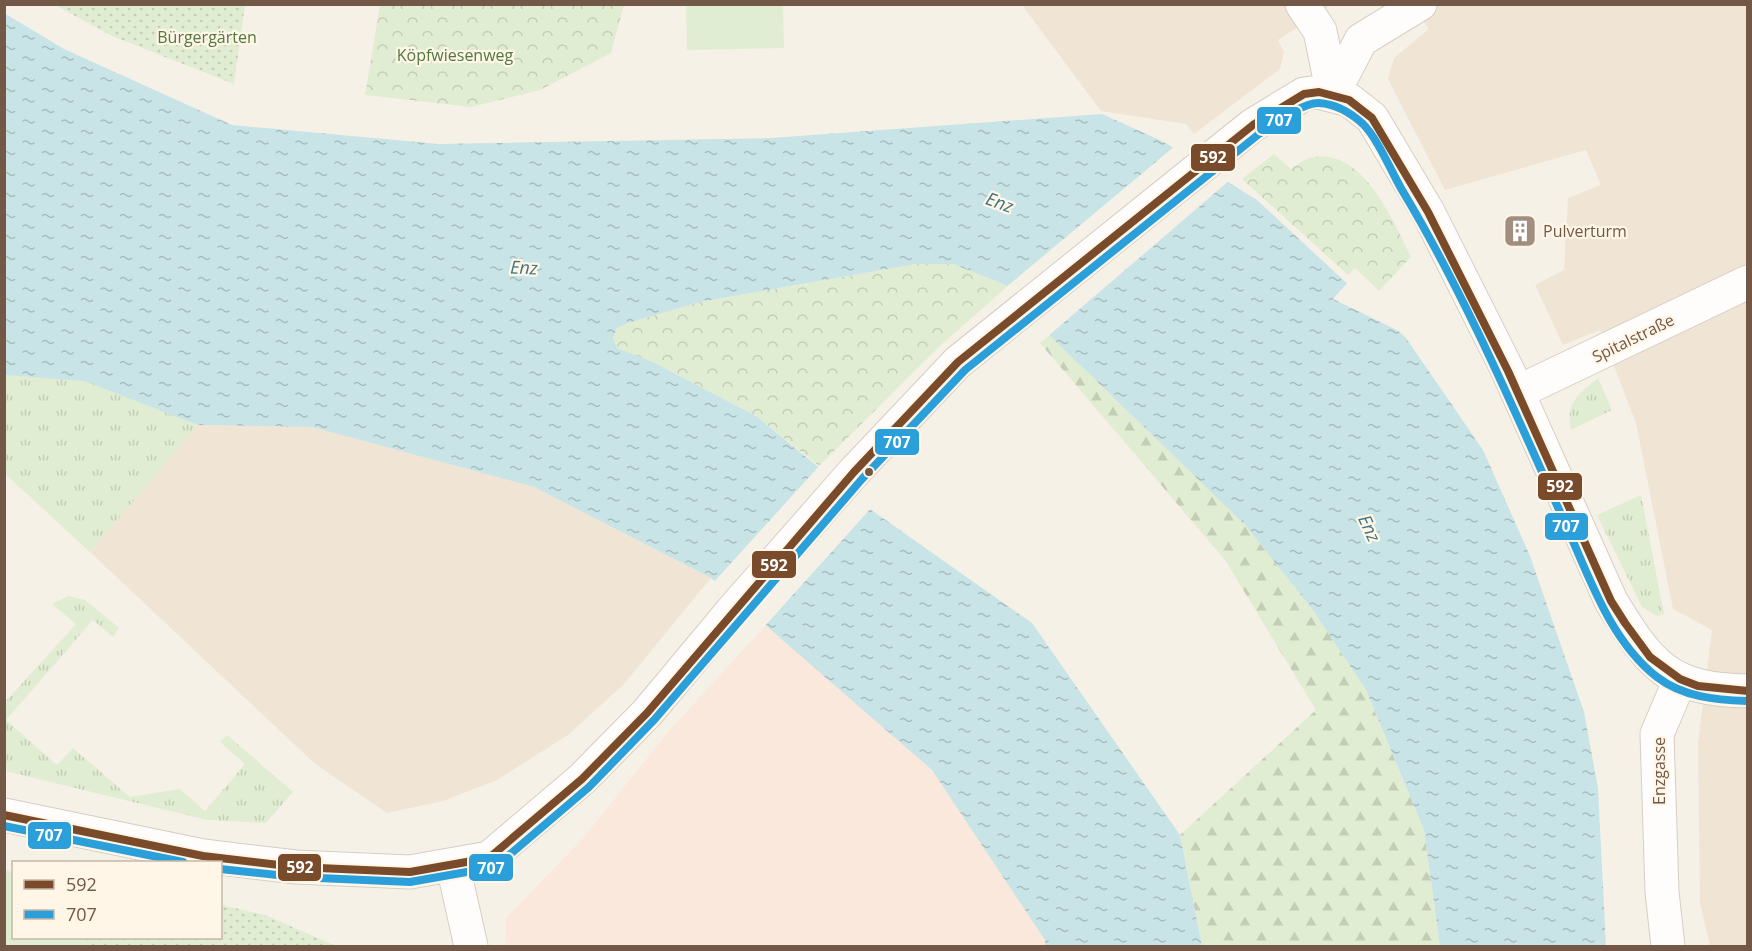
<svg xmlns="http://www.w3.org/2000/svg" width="1752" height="951" font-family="'Open Sans',sans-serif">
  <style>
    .residential { fill: #f0e4d4 }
    .commercial { fill: #fae8dd }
    .grass { fill: url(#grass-tufts) }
    .forest { fill: url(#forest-firs) }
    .park { fill: url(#park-crowns) }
    .garden { fill: url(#garden-dots) }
    .pitch { fill: #e1edd2 }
    .water { fill: url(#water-ripples) }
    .pier { fill: #f6f1e7 }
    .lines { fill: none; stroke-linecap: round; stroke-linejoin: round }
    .street-casing { stroke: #d7cec5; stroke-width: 35 }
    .secondary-casing { stroke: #d6cdc4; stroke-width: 35 }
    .street { stroke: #fefdfb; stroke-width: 33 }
    .secondary { stroke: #fefdfb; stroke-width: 33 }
    .bus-1-casing { stroke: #fff6e7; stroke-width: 12 }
    .bus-2-casing { stroke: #fff6e7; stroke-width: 12 }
    .bus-1 { stroke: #7a4b2a; stroke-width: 8 }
    .bus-2 { stroke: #2b9fd9; stroke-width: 8 }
    .bus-dot { fill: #735848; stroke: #fff6e7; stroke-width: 2 }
    .labels { text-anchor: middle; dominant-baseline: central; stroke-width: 4.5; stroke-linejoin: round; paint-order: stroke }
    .park-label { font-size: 16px; fill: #507940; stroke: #fff6e7 }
    .poi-label { font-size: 16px; fill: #735848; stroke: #fff6e7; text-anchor: start }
    .street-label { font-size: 16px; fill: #735848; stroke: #fff6e7 }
    .water-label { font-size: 18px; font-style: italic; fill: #3f7580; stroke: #fff6e7 }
    .line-badge { stroke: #fff6e7; stroke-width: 2 }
    .badge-label { font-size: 16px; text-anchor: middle; font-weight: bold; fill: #fff }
  </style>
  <defs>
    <pattern id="grass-tufts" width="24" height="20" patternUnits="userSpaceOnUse" patternTransform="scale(1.5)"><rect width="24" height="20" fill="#e1edd2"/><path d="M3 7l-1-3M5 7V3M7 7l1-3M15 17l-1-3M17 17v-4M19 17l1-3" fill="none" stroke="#c4cdb6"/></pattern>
    <pattern id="forest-firs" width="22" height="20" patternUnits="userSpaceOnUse" patternTransform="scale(1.5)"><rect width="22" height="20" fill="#e1edd2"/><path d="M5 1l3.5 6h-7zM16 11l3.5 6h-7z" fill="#c4cdb6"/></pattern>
    <pattern id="park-crowns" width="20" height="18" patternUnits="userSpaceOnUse" patternTransform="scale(1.5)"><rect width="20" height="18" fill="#e1edd2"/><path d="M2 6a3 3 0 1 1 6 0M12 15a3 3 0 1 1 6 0" fill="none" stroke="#c4cdb6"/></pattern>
    <pattern id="garden-dots" width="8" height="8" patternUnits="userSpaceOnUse" patternTransform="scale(1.5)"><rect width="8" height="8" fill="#e1edd2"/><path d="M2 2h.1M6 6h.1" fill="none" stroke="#c4cdb6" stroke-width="1.8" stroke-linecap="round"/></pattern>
    <pattern id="water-ripples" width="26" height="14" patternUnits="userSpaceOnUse" patternTransform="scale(1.5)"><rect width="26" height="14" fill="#c9e4e6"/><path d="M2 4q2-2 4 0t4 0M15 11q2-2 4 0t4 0" fill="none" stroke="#a8bcbc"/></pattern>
  </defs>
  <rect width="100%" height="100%" fill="#f6f1e7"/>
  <path class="residential" d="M 1022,5 L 1331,5 L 1278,40 L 1284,52 L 1280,69 L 1194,134 L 1186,124 L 1101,111 Z
    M 1411,5 L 1747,5 L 1747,946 L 1710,946 L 1700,903 L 1698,744 L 1712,630 L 1673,609 L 1636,423 L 1600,330 L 1563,345 L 1535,285 L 1564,270 L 1568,198 L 1601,185 L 1586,150 L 1445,190 L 1388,79 L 1394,58 L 1429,29 Z
    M 198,425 L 312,427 L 534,487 L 711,578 L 623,685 L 568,735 L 497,780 L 443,801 L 387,813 L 314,763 L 90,552 Z"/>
  <path class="commercial" d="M 766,625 L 932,770 L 1045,940 L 1045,946 L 505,946 L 506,918 L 584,837 L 668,732 Z"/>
  <path class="grass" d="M 4,375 L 84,380 L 198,425 L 90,552 L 5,474 Z
    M 1598,378 L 1612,410 L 1571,430 C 1565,402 1579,394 1598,378 Z
    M 1641,495 L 1664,614 L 1657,616 L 1642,607 L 1597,515 Z
    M 68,596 L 85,600 L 119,628 L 113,637 L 93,620 L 6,720 L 57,765 L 73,748 L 130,797 L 180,789 L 205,811 L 245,764 L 220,742 L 227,735 L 293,792 L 266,823 L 207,820 L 5,771 L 5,702 L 76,624 L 52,604 Z"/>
  <path class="forest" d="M 1049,335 L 1246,526 L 1312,609 L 1366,690 L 1424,830 L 1440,946 L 1202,946 L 1180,835 L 1316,710 L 1225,560 L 1040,343 Z"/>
  <path class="park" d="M 380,5 L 380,4 L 624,5 L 611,53 L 540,90 L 471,107 L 365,95 Z
    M 1274,154 L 1291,169 C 1297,165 1304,159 1311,158 C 1362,145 1394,222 1411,257 L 1379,291 L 1355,268 L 1348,275 L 1242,179 Z
    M 916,264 L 953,264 L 1008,286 L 941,345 L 819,466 L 756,416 L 653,362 L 617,348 L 613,338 L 617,328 L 628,323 L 700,302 Z"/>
  <path class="garden" d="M 55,5 L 245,5 L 234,84 L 112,36 Z
    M 221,905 L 265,915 L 336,946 L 83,946 L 85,938 L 220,938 Z"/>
  <path class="pitch" d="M 686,5 L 783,5 L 784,48 L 687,50 Z
    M 5,869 L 13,873 L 14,938 L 85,938 L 83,946 L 5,946 Z"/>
  <path class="water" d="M 4,13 L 64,49 L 232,125 L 439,144 L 771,138 L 1102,114 L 1166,143 L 1257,200 L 1406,338 L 1483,450 L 1530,556 L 1584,712 L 1598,788 L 1606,946 L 1440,946 L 1424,830 L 1366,690 L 1312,609 L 1246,526 L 1049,335 L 1008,286 L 953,264 L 916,264 L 700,302 L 628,323 L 617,328 L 613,338 L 617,348 L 653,362 L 756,416 L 870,509 L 1032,623 L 1180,835 L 1202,946 L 1045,946 L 1045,940 L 932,770 L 711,578 L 534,487 L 312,427 L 198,425 L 84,381 L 5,375 Z"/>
  <path class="pier" d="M 1175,146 L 1230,180 L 1047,337 L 1005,288 Z
    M 1349,281 L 1407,335 L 1333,299 Z
    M 821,464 L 872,507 L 764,627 L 713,583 Z"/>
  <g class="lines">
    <g class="street-casing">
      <path id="street" d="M 1333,94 L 1361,40 L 1420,4
        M 1518,392 L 1748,282
        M 453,866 L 471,946
        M 1668,946 L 1662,892 L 1657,734 L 1680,680"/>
    </g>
    <g class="secondary-casing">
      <path id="secondary" d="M 1302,4 L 1320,31 L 1333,94
        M 4,815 L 203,856 L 296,867 L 410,872 L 489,858 L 582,779 L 647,713 L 732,611 L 854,472 L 958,362 L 1253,125 L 1304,94 L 1319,92 L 1349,100 L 1372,118 L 1428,212 L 1508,371 L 1611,601 C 1650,665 1668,690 1748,691"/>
    </g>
    <use href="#street" class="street"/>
    <use href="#secondary" class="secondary"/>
    <g class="bus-1-casing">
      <path id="bus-1" d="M 4,815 L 203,856 L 296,867 L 410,872 L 489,858 L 582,779 L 647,713 L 854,472 L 958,362 L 1253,125 L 1304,94 L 1319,92 L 1349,100 L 1372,118 L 1428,212 L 1508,371 L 1611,601 L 1625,623 L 1650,657 L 1680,679 L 1698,686 L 1748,691"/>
    </g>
    <g class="bus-2-casing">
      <path id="bus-2" d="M 4,826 L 183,862
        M 220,869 L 296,877 L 410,882 L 495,867 L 589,787 L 654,720 L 862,479 L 965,370 L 1259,134 C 1273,125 1303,102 1319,103 C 1335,104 1351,113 1363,124 C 1378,139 1391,171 1402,190 C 1467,298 1517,417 1569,532 C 1591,582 1612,642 1657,677 C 1683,697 1716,700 1747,701"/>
    </g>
    <use href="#bus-1" class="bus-1"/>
    <use href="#bus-2" class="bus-2"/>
  </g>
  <defs>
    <g id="building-square" transform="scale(1.725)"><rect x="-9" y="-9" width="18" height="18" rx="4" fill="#a18e80" stroke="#fff6e7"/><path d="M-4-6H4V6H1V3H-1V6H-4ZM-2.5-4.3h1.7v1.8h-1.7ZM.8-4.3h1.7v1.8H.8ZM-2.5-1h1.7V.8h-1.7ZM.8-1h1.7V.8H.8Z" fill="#fff"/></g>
  </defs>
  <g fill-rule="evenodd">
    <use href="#building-square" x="1520" y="231"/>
  </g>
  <circle class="bus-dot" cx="869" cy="472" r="5"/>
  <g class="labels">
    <g class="park-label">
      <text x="207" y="37">Bürgergärten</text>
      <text x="455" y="55">Köpfwiesenweg</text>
    </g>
    <g class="poi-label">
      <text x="1543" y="231">Pulverturm</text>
    </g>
    <g class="street-label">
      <text transform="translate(1633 338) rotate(-26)">Spitalstraße</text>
      <text transform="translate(1659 771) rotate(-90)">Enzgasse</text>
    </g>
    <g class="water-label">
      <text transform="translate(1000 202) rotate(20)">Enz</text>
      <text transform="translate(524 267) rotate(2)">Enz</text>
      <text transform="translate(1370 528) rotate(65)">Enz</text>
    </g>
  </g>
  <g class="line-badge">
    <rect x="1256" y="106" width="46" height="29" rx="6" fill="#2b9fd9"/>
    <rect x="1190" y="143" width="46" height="29" rx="6" fill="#7a4b2a"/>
    <rect x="874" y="428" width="46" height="28" rx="6" fill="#2b9fd9"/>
    <rect x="1537" y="472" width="46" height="29" rx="6" fill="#7a4b2a"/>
    <rect x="1544" y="512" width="45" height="29" rx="6" fill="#2b9fd9"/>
    <rect x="751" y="550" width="46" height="29" rx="6" fill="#7a4b2a"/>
    <rect x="27" y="821" width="45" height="29" rx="6" fill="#2b9fd9"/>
    <rect x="277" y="853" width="45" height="29" rx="6" fill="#7a4b2a"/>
    <rect x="468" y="853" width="46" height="29" rx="6" fill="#2b9fd9"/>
  </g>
  <g class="badge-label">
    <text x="1279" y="126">707</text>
    <text x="1213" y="163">592</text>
    <text x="897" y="448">707</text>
    <text x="1560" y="492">592</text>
    <text x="1566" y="532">707</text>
    <text x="774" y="571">592</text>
    <text x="49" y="841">707</text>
    <text x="300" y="873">592</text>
    <text x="491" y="874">707</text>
  </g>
  <rect width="1752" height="951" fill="none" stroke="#735848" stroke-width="12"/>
  <rect x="12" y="861" width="210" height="78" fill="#fff6e7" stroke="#c7b7a7" stroke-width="1.5"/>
  <rect x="24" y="880" width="30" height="9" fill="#7a4b2a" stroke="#c7b7a7" stroke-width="1.5"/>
  <text x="66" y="891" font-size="18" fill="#735848">592</text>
  <rect x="24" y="910" width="30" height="9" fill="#2b9fd9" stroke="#c7b7a7" stroke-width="1.5"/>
  <text x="66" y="921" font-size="18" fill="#735848">707</text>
</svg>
